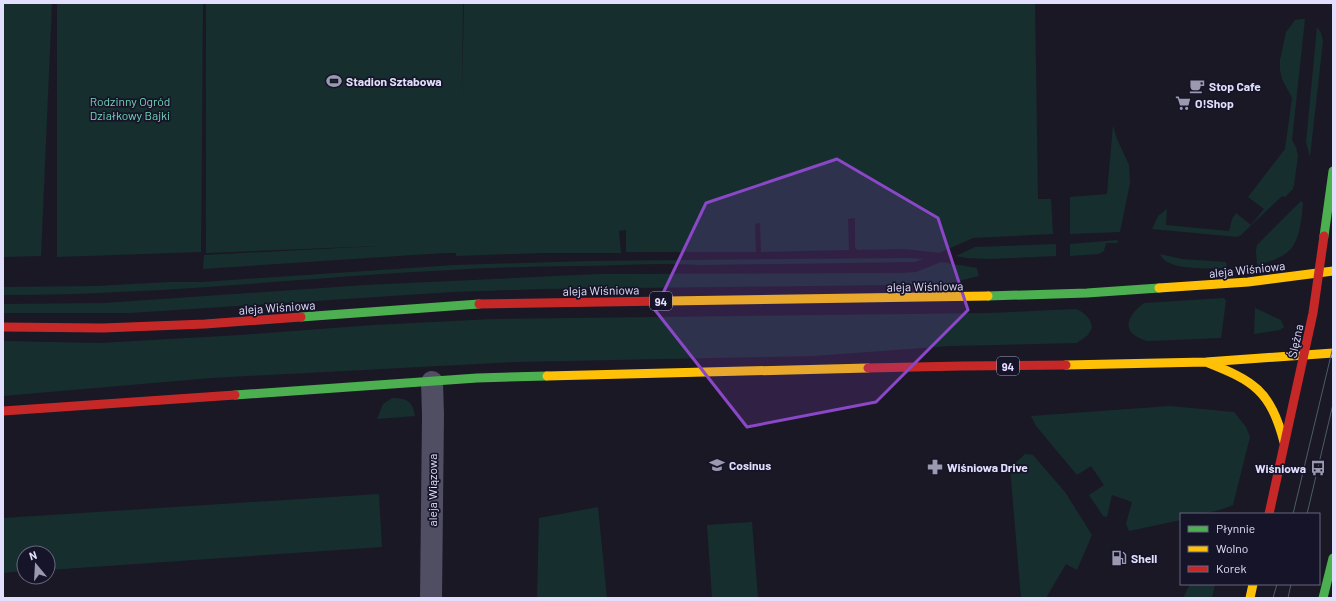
<svg xmlns="http://www.w3.org/2000/svg" width="1336" height="601" font-family="Barlow,sans-serif">
  <style>
    .green { fill: #172e2e }
    .lines { fill: none; stroke-linecap: round; stroke-linejoin: round }
    .street { stroke: #4f4e63; stroke-width: 22 }
    .fast { stroke: #4caf50; stroke-width: 9 }
    .slow { stroke: #ffc107; stroke-width: 9 }
    .jam { stroke: #c62828; stroke-width: 9 }
    .tram { stroke: #4a5c6a; stroke-width: 1 }
    .marked { fill: #8a47c8; fill-opacity: 0.2; stroke: #8a47c8; stroke-width: 3; stroke-linejoin: round }
    .labels { text-anchor: middle; dominant-baseline: central; stroke-width: 3.5; stroke-linejoin: round; paint-order: stroke }
    .shield { fill: #161428; stroke: #a4a2bc; stroke-width: 1 }
    .shield-label { font-size: 11px; font-weight: bold; fill: #e1dffb }
    .poi-label { font-size: 12px; font-weight: bold; fill: #e1dffb; stroke: #161428; text-anchor: start }
    .park-label { font-size: 12px; fill: #72d4b8; stroke: #161428 }
    .street-label { font-size: 12px; fill: #e1dffb; stroke: #161428 }
  </style>
  <rect width="100%" height="100%" fill="#1a1824"/>
  <path class="green" d="M 3,3 L 52,3 L 41,256 L 3,257 Z
    M 57,3 L 203,3 L 201,252 L 57,257 Z
    M 206,3 L 463,3 L 462,97 L 464,3 L 1035,3 L 1038,199 L 1051,199 L 1053,234 L 973,238 L 939,253 L 905,249 L 857,250 L 855,247 L 855,218 L 848,219 L 849,250 L 761,252 L 760,223 L 755,224 L 756,252 L 626,252 L 626,230 L 619,231 L 621,253 L 541,253 L 456,256 L 456,253 L 444,253 L 203,269 L 204,255 L 378,246 L 206,253 Z
    M 1302,19 L 1305,19 L 1292,140 L 1296,147 L 1298,156 L 1294,185 L 1293,189 L 1285,197 L 1282,196 L 1241,235 L 1237,237 L 1152,229 L 1158,216 L 1167,209 L 1166,225 L 1229,231 L 1232,219 L 1236,213 L 1251,225 L 1264,209 L 1248,197 L 1285,149 L 1292,98 L 1282,79 L 1280,70 L 1280,60 L 1286,32 L 1295,20 Z
    M 1317,27 L 1321,33 L 1323,41 L 1310,157 L 1306,142 Z
    M 1113,125 L 1117,139 L 1129,165 L 1130,183 L 1120,232 L 1070,234 L 1070,197 L 1107,194 Z
    M 1301,201 L 1303,203 C 1302,215 1300,236 1293,246 C 1286,257 1269,262 1257,265 L 1256,251 L 1257,245 Z
    M 1118,240 L 1117,243 L 1106,243 L 1104,251 L 1099,254 L 1070,256 L 1070,244 Z
    M 1056,244 L 1056,256 L 988,259 L 967,258 L 956,256 L 975,247 Z
    M 1160,254 L 1182,259 L 1226,262 L 1227,268 C 1210,268 1167,272 1160,254 Z
    M 909,258 L 923,259 L 915,262 L 699,265 C 659,262 617,266 577,266 C 385,267 195,295 3,295 L 3,287 L 96,286 L 170,282 L 202,282 L 455,265 L 586,261 Z
    M 941,262 L 977,268 L 979,276 L 947,284 L 815,286 L 543,289 L 453,292 L 130,313 L 3,313 L 3,304 L 104,303 L 365,285 L 599,274 L 900,273 L 916,272 Z
    M 1224,298 L 1226,301 L 1221,338 L 1147,341 C 1121,334 1125,317 1144,303 Z
    M 1255,308 L 1281,320 L 1284,327 L 1280,330 L 1254,334 Z
    M 1076,309 C 1085,313 1091,318 1092,328 L 1088,335 L 1077,343 L 950,346 L 813,356 L 514,362 L 211,378 L 3,396 L 3,341 L 100,343 L 240,335 L 373,325 L 493,319 L 989,313 Z
    M 392,398 C 406,398 413,401 415,416 L 377,419 L 383,404 Z
    M 1170,406 L 1234,412 L 1246,427 L 1250,437 L 1233,505 C 1215,513 1200,514 1181,514 L 1181,520 L 1129,531 L 1126,524 L 1132,502 L 1112,495 L 1107,517 L 1103,516 L 1089,495 L 1104,485 L 1091,466 L 1077,475 L 1036,426 L 1031,416 Z
    M 1025,454 L 1033,455 L 1065,492 L 1092,535 L 1077,570 L 1066,564 L 1046,598 L 1021,598 L 1010,468 Z
    M 379,494 L 382,547 L 48,570 L 48,553 L 24,553 L 24,571 L 3,573 L 3,518 Z
    M 598,507 L 607,598 L 537,598 L 539,518 Z
    M 752,522 L 758,598 L 712,598 L 707,525 Z
    M 1190,584 L 1215,584 L 1212,598 L 1183,598 Z"/>
  <g class="lines">
    <path class="street" d="M 431,598 L 433,415 L 432,382"/>
    <path class="fast" d="M 1324,236 L 1333,171
      M 988,296 L 1087,293 L 1159,288
      M 301,317 L 479,304
      M 235,395 L 477,378 L 547,376
      M 1323,598 L 1333,558"/>
    <path class="slow" d="M 1159,288 L 1248,282 L 1333,271
      M 667,301 L 988,296
      M 1206,362 C 1254,381 1270,390 1284,442
      M 1066,365 L 1206,362 L 1333,353
      M 547,376 L 868,368
      M 1250,598 L 1253,584"/>
    <path class="jam" d="M 479,304 L 667,301
      M 3,327 L 103,328 L 205,324 L 301,317
      M 868,368 L 962,366 L 1066,365
      M 3,411 L 235,395
      M 1269,514 L 1313,313 L 1324,236"/>
    <path class="tram" d="M 1293,514 L 1333,347
      M 1307,514 L 1333,404
      M 1273,598 L 1277,584
      M 1288,598 L 1291,584"/>
  </g>
  <path class="marked" d="M 837,159 L 938,218 L 968,310 L 876,402 L 747,427 L 655,310 L 706,203 Z"/>
  <defs>
    <g id="stadium-bare" transform="scale(1.2)"><path d="M0-5a6.5 5 0 1 0 0 10a6.5 5 0 1 0 0-10ZM-3.5-1.8h7v3.6h-7Z" fill="#9b99b0" stroke="#161428" stroke-width="2.5" paint-order="stroke"/></g>
    <g id="cafe-bare" transform="scale(1.2)"><path d="M-5.5-4.5H6V0H3Q3 3.5 0 3.5H-2.5Q-5.5 3.5-5.5 0ZM3-3.2v2h1.7v-2ZM-6 4.5H4V6H-6Z" fill="#9b99b0" stroke="#161428" stroke-width="2.5" paint-order="stroke"/></g>
    <g id="supermarket-bare" transform="scale(1.2)"><path d="M-6-5.5h2.5l.6 2H6L4.5 2H-2.5L-4.4-4H-6ZM-1.5 3.2a1.3 1.3 0 1 0 .1 0ZM3 3.2a1.3 1.3 0 1 0 .1 0Z" fill="#9b99b0" stroke="#161428" stroke-width="2.5" paint-order="stroke"/></g>
    <g id="university-bare" transform="scale(1.2)"><path d="M0-5L7-2L0 1L-7-2ZM-4 1L0 2.5L4 1V4Q0 6-4 4Z" fill="#9b99b0" stroke="#161428" stroke-width="2.5" paint-order="stroke"/></g>
    <g id="pharmacy-bare" transform="scale(1.2)"><path d="M-2-6h4v4h4v4h-4v4h-4v-4h-4v-4h4Z" fill="#9b99b0" stroke="#161428" stroke-width="2.5" paint-order="stroke"/></g>
    <g id="bus-bare" transform="scale(1.2)"><path d="M-5-6H5V4H4V6H2V4H-2V6H-4V4H-5ZM-3.5-4V0h7V-4ZM-3.5 1.2v1.5H-2V1.2ZM2 1.2v1.5H3.5V1.2Z" fill="#9b99b0" stroke="#161428" stroke-width="2.5" paint-order="stroke"/></g>
    <g id="fuel-bare" transform="scale(1.2)"><path d="M-5.5-6h7V0h2V4h1.3V-2.5L3-4.5l.8-.8L6-3V5H2.5V1h-1V6h-7ZM-4.2-4.7v3.2H.2V-4.7Z" fill="#9b99b0" stroke="#161428" stroke-width="2.5" paint-order="stroke"/></g>
  </defs>
  <g fill-rule="evenodd">
    <use href="#stadium-bare" x="334" y="81"/>
    <use href="#cafe-bare" x="1197" y="86"/>
    <use href="#supermarket-bare" x="1183" y="103"/>
    <use href="#university-bare" x="717" y="465"/>
    <use href="#pharmacy-bare" x="935" y="467"/>
    <use href="#bus-bare" x="1318" y="468"/>
    <use href="#fuel-bare" x="1119" y="558"/>
  </g>
  <g class="labels">
    <g class="shield">
      <rect x="650" y="292" width="22" height="18" rx="3"/>
      <rect x="997" y="357" width="22" height="18" rx="3"/>
    </g>
    <g class="shield-label">
      <text x="661" y="301">94</text>
      <text x="1008" y="366">94</text>
    </g>
    <g class="poi-label">
      <text x="346" y="81">Stadion Sztabowa</text>
      <text x="1209" y="86">Stop Cafe</text>
      <text x="1195" y="103">O!Shop</text>
      <text x="729" y="465">Cosinus</text>
      <text x="947" y="467">Wiśniowa Drive</text>
      <text x="1306" y="468" text-anchor="end">Wiśniowa</text>
      <text x="1131" y="558">Shell</text>
    </g>
    <g class="park-label">
      <text x="130" y="101">Rodzinny Ogród<tspan x="130" dy="14">Działkowy Bajki</tspan></text>
    </g>
    <g class="street-label">
      <text transform="translate(1247 269) rotate(-6)">aleja Wiśniowa</text>
      <text transform="translate(925 286) rotate(-1)">aleja Wiśniowa</text>
      <text transform="translate(601 290) rotate(-1)">aleja Wiśniowa</text>
      <text transform="translate(277 307) rotate(-4)">aleja Wiśniowa</text>
      <text transform="translate(1295 341) rotate(-78)">Ślężna</text>
      <text transform="translate(432 490) rotate(-90)">aleja Wiązowa</text>
    </g>
  </g>
  <rect width="1336" height="601" fill="none" stroke="#e1dffb" stroke-width="8"/>
  <rect x="1180" y="513" width="140" height="72" fill="#161428" stroke="#67657c"/>
  <rect x="1188" y="526" width="20" height="6" fill="#4caf50" stroke="#67657c"/>
  <text x="1216" y="533" font-size="12" fill="#e1dffb">Płynnie</text>
  <rect x="1188" y="546" width="20" height="6" fill="#ffc107" stroke="#67657c"/>
  <text x="1216" y="553" font-size="12" fill="#e1dffb">Wolno</text>
  <rect x="1188" y="566" width="20" height="6" fill="#c62828" stroke="#67657c"/>
  <text x="1216" y="573" font-size="12" fill="#e1dffb">Korek</text>
  <g transform="translate(36 565) rotate(342)"><circle r="19" fill="#161428" stroke="#67657c"/>
  <path d="M0-3L7 15L0 10L-7 15Z" fill="#9b99b0"/>
  <text y="-6" font-size="11" font-weight="bold" text-anchor="middle" fill="#e1dffb">N</text>
  </g>
</svg>
